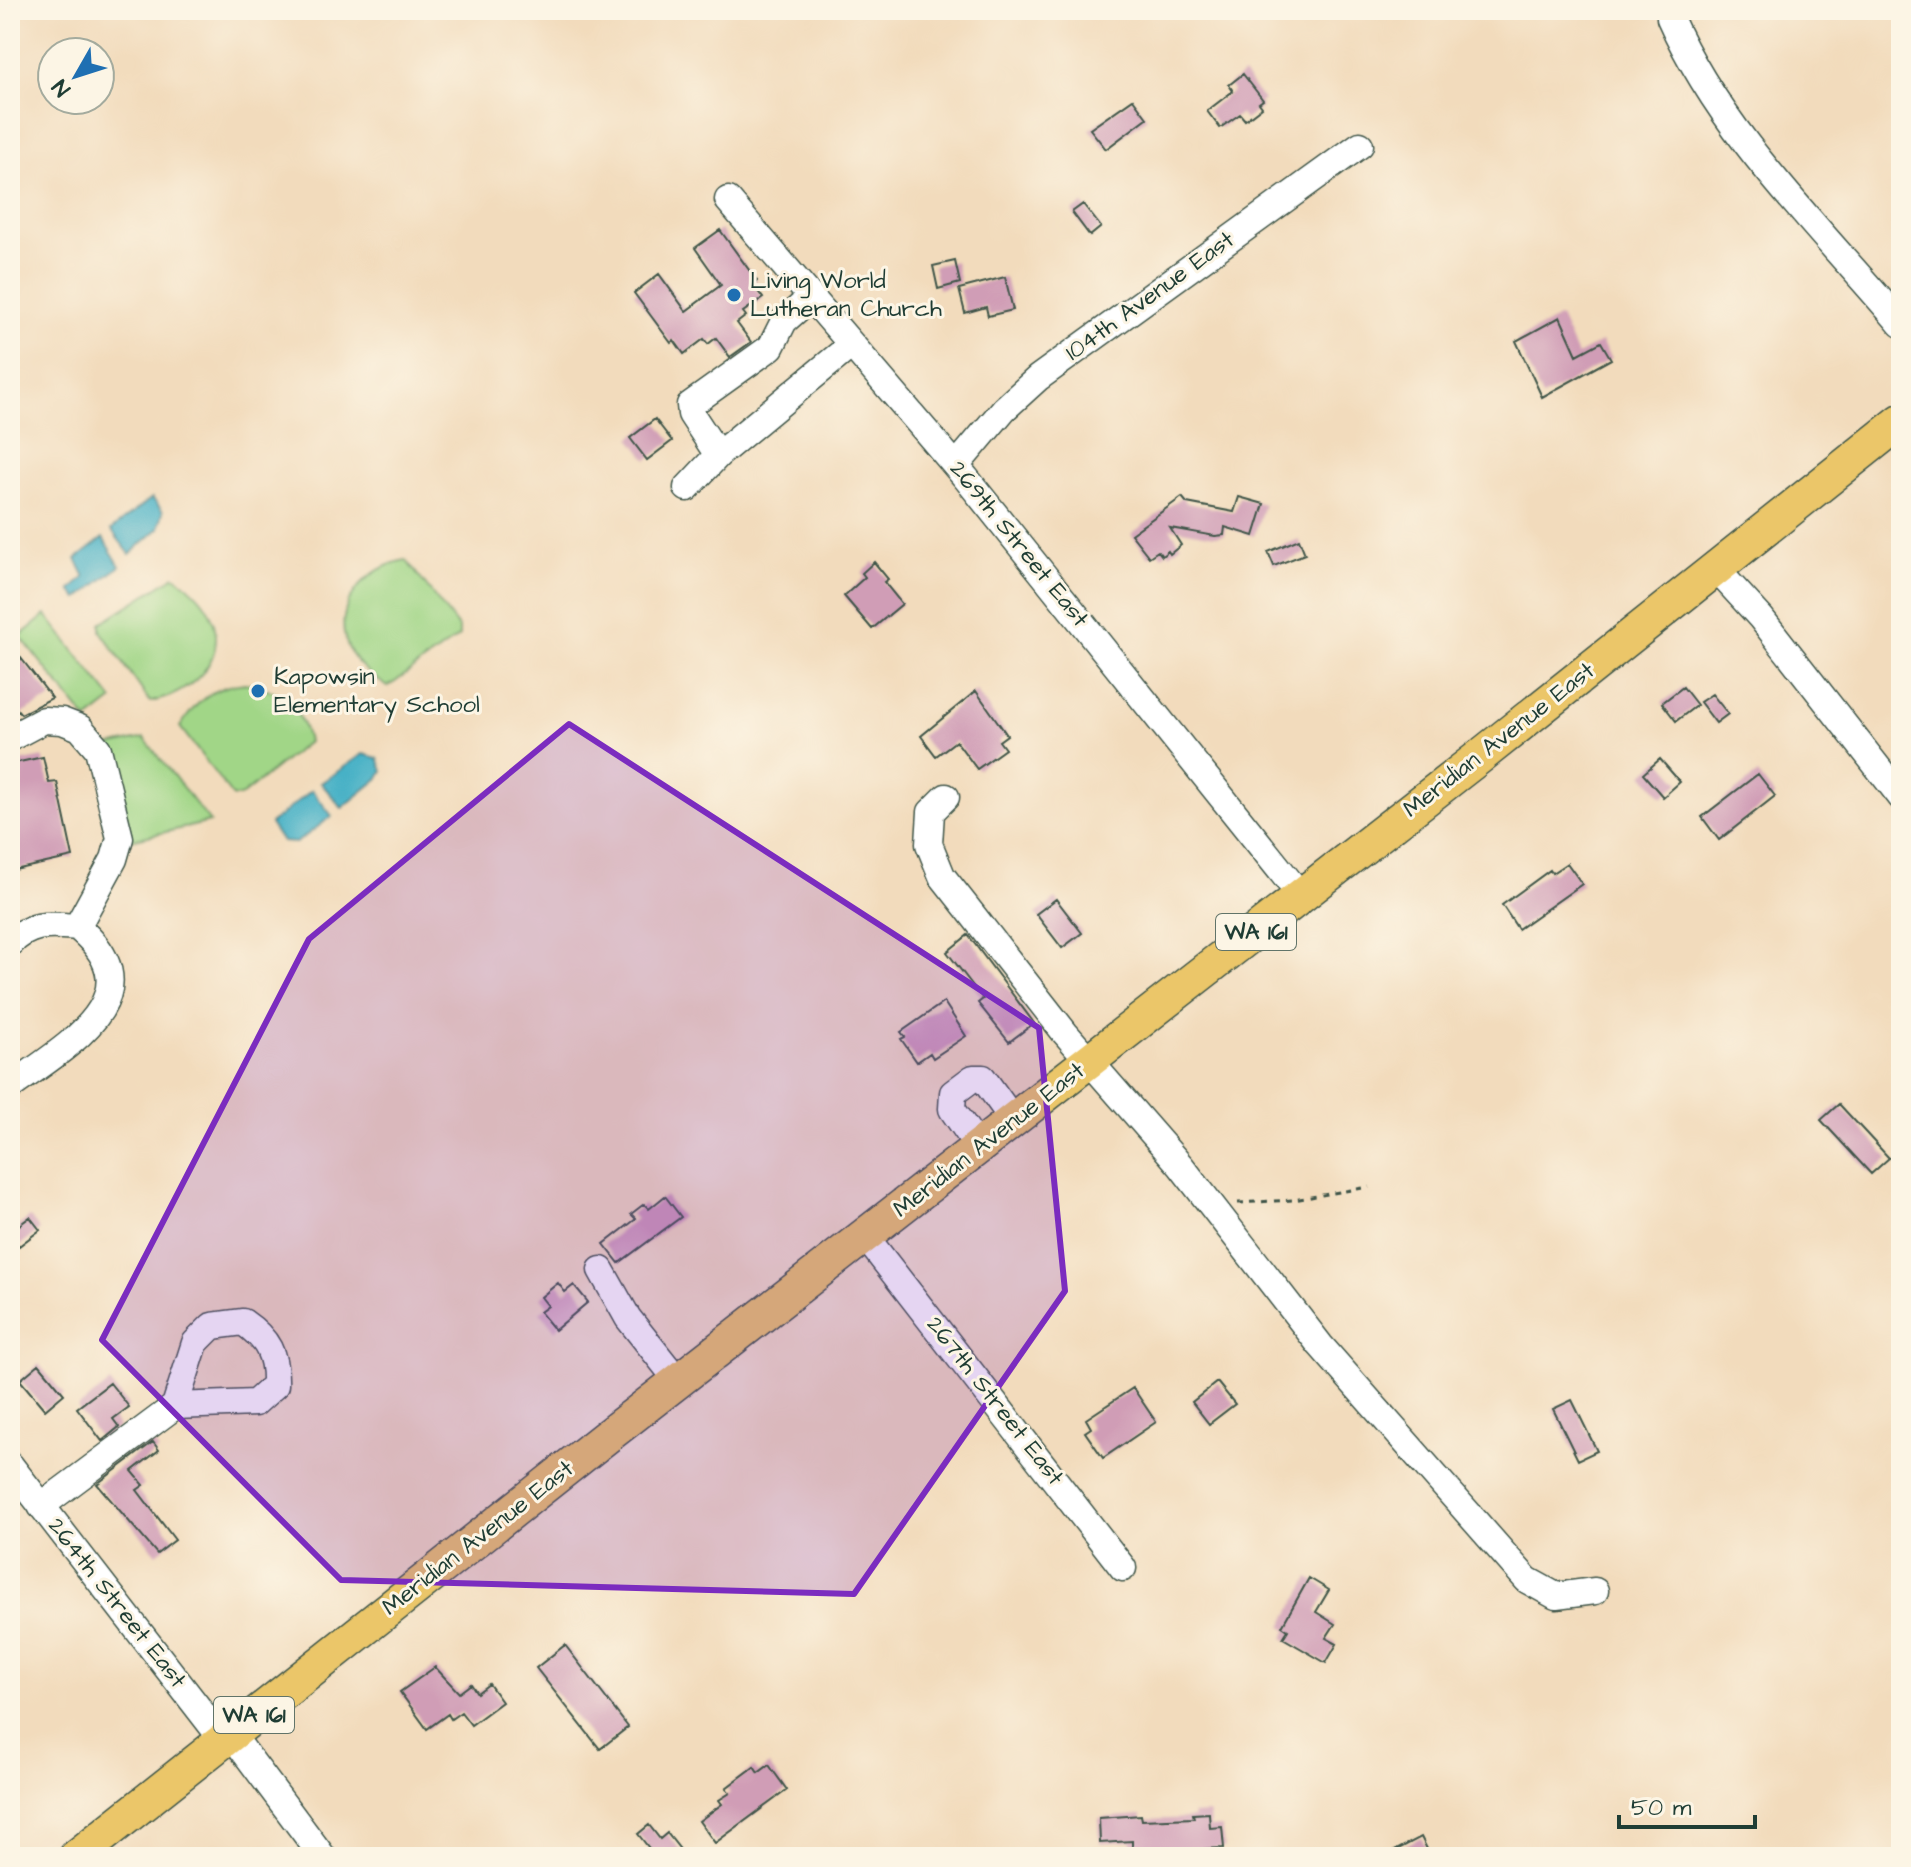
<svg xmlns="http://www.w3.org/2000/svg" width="1911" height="1867" font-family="'Architects Daughter',sans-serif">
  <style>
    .green { fill: #a1d687; stroke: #608a5e; stroke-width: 2 }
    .water { fill: #47b1c6; stroke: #33777d; stroke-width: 2 }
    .building { fill: #d09db6 }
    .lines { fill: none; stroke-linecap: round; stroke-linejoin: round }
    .minor-casing { stroke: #3f5548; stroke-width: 29 }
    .major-casing { stroke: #3f5548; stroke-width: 37 }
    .path { stroke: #3f5548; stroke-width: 3; stroke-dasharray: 6 6; stroke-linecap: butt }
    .minor { stroke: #fff; stroke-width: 26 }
    .major { stroke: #ebc669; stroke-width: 34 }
    .marked { fill: #7b2cbf; fill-opacity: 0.2; stroke: #7b2cbf; stroke-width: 6; stroke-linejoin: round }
    .poi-dot { fill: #1f6fb2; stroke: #fcf5e5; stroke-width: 3 }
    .labels { text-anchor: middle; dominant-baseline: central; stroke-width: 6; stroke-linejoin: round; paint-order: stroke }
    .shield { fill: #fcf5e5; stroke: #617469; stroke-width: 2 }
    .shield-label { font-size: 22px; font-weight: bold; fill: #1f3d34 }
    .poi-label { font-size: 24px; fill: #1f3d34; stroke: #fcf5e5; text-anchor: start }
    .street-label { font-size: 24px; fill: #1f3d34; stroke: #fcf5e5 }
  </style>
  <rect width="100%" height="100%" fill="#fcf5e5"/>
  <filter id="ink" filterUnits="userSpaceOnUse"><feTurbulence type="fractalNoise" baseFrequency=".0125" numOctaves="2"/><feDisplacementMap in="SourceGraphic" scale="16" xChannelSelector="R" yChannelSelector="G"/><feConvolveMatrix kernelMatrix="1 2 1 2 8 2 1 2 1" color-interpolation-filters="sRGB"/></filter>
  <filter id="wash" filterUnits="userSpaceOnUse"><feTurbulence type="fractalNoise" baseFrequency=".006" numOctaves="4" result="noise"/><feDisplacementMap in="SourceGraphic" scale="32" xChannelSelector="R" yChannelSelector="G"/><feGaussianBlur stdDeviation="1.8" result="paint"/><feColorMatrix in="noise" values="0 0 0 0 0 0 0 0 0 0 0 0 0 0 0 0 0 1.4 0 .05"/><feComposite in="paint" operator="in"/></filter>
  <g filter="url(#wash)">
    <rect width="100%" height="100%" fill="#f2dbbc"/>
    <path class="green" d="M 406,560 L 459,628 L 459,636 L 388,687 C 373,677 355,664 348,647 C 330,605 368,566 406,560 Z
      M 175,576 C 189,586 206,600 212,618 C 229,661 188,696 150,702 L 101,631 L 101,623 Z
      M 46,615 L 113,700 L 87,720 L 20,636 Z
      M 245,683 C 280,689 301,706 308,742 L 241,796 L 233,797 L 180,727 C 197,700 213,686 245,683 Z
      M 144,738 L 210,822 L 130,840 L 109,746 Z"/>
    <path class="water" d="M 152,498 L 163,511 L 159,528 L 130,554 L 111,530 Z
      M 103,538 L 120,566 L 78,599 L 71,590 L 85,577 L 76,559 Z
      M 363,754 L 378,758 L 383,771 L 379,778 L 342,808 L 321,783 Z
      M 312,790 L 332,816 L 296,843 L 282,842 L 270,824 Z"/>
    <g id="blocks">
      <path class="building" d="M 1243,74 L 1263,100 L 1259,103 L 1262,107 L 1245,120 L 1240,114 L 1220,128 L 1207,111 L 1233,91 L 1229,85 Z
        M 1133,99 L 1147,118 L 1106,149 L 1090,129 Z
        M 1083,204 L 1101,227 L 1090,236 L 1072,212 Z
        M 720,230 L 757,281 L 753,285 L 763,298 L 743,312 L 746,316 L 737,323 L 751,342 L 730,357 L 716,338 L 708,344 L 704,339 L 684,354 L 674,340 L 671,343 L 634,293 L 659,274 L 686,311 L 721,285 L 695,248 Z
        M 955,261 L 960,283 L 938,289 L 933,266 Z
        M 1005,277 L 1013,310 L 988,316 L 986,307 L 965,313 L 959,289 Z
        M 1560,317 L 1577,355 L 1601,342 L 1611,359 L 1542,397 L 1516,341 Z
        M 655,419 L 672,441 L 647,460 L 630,438 Z
        M 1182,497 L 1187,503 L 1234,512 L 1239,497 L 1264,504 L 1254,536 L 1225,527 L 1224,535 L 1215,536 L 1170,528 L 1181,545 L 1170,554 L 1168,551 L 1162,556 L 1158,551 L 1149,557 L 1131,534 Z
        M 1299,539 L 1305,554 L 1274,566 L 1268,552 Z
        M 874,562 L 888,579 L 884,582 L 902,604 L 872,629 L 844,596 L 865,577 L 862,573 Z
        M 10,644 L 52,698 L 21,714 L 10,701 Z
        M 1683,687 L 1697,705 L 1676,721 L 1662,703 Z
        M 976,691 L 1007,735 L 999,741 L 1005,749 L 977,769 L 956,741 L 936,756 L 921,736 Z
        M 1712,694 L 1728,714 L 1716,723 L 1700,702 Z
        M 43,757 L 49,783 L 57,782 L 73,857 L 10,871 L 10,764 Z
        M 1660,759 L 1680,782 L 1663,797 L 1643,774 Z
        M 1758,774 L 1775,796 L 1719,840 L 1702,817 Z
        M 1567,863 L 1582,884 L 1518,929 L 1502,905 L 1550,870 L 1552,873 Z
        M 1056,899 L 1082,933 L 1062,948 L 1036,914 Z
        M 968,935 L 1034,1023 L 1009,1042 L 978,1003 L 983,999 L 947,952 Z
        M 944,1002 L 966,1036 L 933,1058 L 930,1053 L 917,1062 L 901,1039 L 905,1037 L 901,1032 Z
        M 1839,1104 L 1889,1158 L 1871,1174 L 1821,1120 Z
        M 665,1196 L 681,1217 L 619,1263 L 604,1244 L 636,1219 L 631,1214 L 644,1204 L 649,1209 Z
        M 30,1217 L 40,1230 L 19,1246 L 10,1232 Z
        M 558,1283 L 565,1292 L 574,1285 L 588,1302 L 555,1330 L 540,1312 L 548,1306 L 541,1297 Z
        M 39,1364 L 64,1394 L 45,1410 L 20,1380 Z
        M 1217,1382 L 1235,1404 L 1209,1424 L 1192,1402 Z
        M 110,1383 L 129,1407 L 113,1419 L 119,1427 L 102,1441 L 77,1408 Z
        M 1133,1388 L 1156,1422 L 1103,1458 L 1085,1432 L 1091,1428 L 1086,1419 Z
        M 1572,1400 L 1597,1451 L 1578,1460 L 1553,1409 Z
        M 153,1442 L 159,1450 L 132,1471 L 144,1485 L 137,1490 L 175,1540 L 157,1554 L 97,1484 Z
        M 1309,1578 L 1329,1590 L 1316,1612 L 1335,1624 L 1326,1638 L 1337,1644 L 1326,1663 L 1283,1638 L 1288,1630 L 1282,1626 Z
        M 565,1645 L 628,1727 L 600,1749 L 536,1668 Z
        M 435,1667 L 459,1693 L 471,1684 L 477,1693 L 489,1684 L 502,1702 L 471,1725 L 461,1712 L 451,1719 L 448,1714 L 427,1729 L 400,1692 Z
        M 769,1765 L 787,1790 L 715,1843 L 699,1821 L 722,1804 L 719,1800 L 730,1793 L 726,1788 L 754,1767 L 758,1773 Z
        M 1209,1813 L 1210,1828 L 1222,1827 L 1224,1848 L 1162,1851 L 1163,1857 L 1132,1857 L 1132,1841 L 1100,1843 L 1099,1818 L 1141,1815 L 1142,1820 L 1194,1818 L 1193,1814 Z
        M 649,1825 L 660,1839 L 667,1833 L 686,1857 L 656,1857 L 638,1834 Z
        M 1421,1837 L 1431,1857 L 1383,1857 Z"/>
    </g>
  </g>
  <g filter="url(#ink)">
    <use href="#blocks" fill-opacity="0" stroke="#3f5548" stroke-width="2"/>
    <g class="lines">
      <g class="minor-casing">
        <path id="minor" d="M 1672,10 L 1670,18 C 1722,135 1819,227 1901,324
          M 728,200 L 966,478 L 1301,896
          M 718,455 L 691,414 L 690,405 L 771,347 L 784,321 L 809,299
          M 956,466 L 1004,409 L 1038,378 L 1360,145
          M 687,488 L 718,455 L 850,346
          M 1716,569 L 1761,618 L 1901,797
          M 10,738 L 44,720 L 62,721 L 80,728 L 98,749 L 120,838 L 114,859 L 77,927 C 160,995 65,1047 10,1087
          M 946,797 L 931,812 L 929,844 L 942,876 L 968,909 L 1065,1033 L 1181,1166 L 1320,1345 L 1527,1580 L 1556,1596 L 1595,1591
          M 10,944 C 30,922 50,925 77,927
          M 979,1148 L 952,1109 L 953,1093 L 973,1078 L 983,1078 L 1014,1121
          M 865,1236 L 1123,1568
          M 601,1270 L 628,1318 L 678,1381
          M 10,1465 L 223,1740
          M 41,1506 L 175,1406 L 255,1403 L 275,1385 C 276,1355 268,1339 243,1322 L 212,1326 L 195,1343 L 175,1406
          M 231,1734 L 323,1857"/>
      </g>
      <g class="major-casing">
        <path id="major" d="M 76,1857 L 606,1437 L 1478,758 L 1901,421"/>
      </g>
      <path class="path" d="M 1238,1203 L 1293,1200 L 1369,1187"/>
      <use href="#minor" class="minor"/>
      <use href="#major" class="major"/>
    </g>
  </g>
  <path class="marked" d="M 569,724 L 1039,1028 L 1065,1291 L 854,1594 L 341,1580 L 102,1340 L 309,939 Z"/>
  <g class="poi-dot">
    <circle cx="734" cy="295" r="8"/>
    <circle cx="258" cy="691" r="8"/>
  </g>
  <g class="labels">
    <g class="shield">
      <rect x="1216" y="914" width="80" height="36" rx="6"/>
      <rect x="214" y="1697" width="80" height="36" rx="6"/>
    </g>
    <g class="shield-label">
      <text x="1256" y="932">WA 161</text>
      <text x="254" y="1715">WA 161</text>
    </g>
    <g class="poi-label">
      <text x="750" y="281">Living World<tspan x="750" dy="28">Lutheran Church</tspan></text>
      <text x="274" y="677">Kapowsin<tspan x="274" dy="28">Elementary School</tspan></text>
    </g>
    <g class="street-label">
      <text transform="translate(1150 296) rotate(-36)">104th Avenue East</text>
      <text transform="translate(1019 544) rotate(51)">269th Street East</text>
      <text transform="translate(1499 740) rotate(-38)">Meridian Avenue East</text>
      <text transform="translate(989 1140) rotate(-38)">Meridian Avenue East</text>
      <text transform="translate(995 1401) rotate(52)">267th Street East</text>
      <text transform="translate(478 1538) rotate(-38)">Meridian Avenue East</text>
      <text transform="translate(117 1603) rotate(52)">264th Street East</text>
    </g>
  </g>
  <rect width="1911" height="1867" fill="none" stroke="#fcf5e5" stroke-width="40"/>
  <g transform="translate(76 76) rotate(231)"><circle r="38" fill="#fcf5e5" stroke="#a4ab9e" stroke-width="2"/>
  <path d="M0-6L14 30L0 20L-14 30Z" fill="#1f6fb2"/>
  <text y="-12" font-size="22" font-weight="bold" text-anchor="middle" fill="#1f3d34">N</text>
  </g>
  <path d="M1619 1815v12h136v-12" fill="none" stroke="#1f3d34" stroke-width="4"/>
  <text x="1631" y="1815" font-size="24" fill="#1f3d34" stroke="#fcf5e5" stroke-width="6" paint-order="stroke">50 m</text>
</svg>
